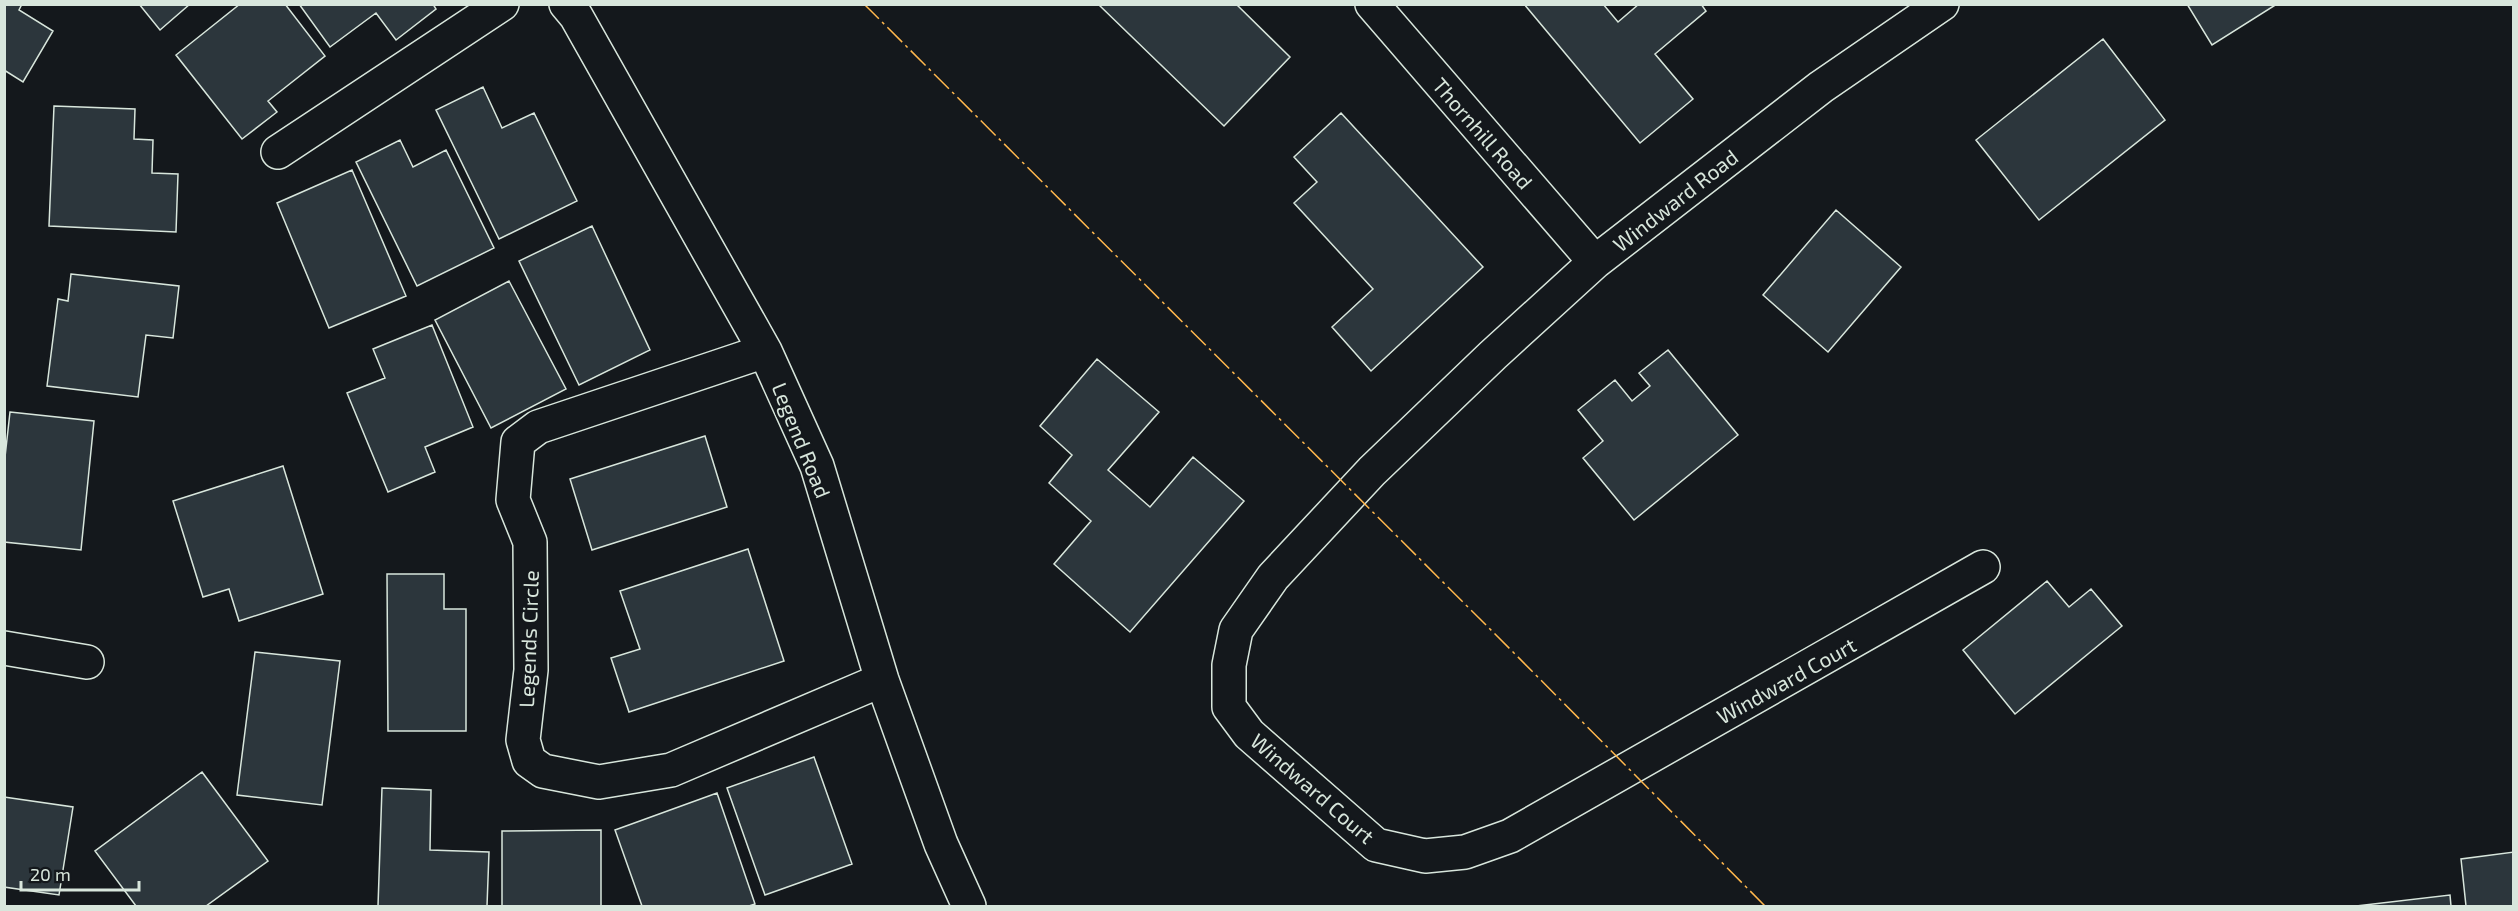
<svg xmlns="http://www.w3.org/2000/svg" width="2518" height="911" font-family="'Exo 2',sans-serif">
  <style>
    .building { fill: #2c363c; stroke: #d8e6dc; stroke-width: 1.5 }
    .lines { fill: none; stroke-linecap: round; stroke-linejoin: round }
    .minor-casing { stroke: #d8e6dc; stroke-width: 36 }
    .minor { stroke: #14181c; stroke-width: 33 }
    .power { stroke: #ffb74d; stroke-width: 1.5; stroke-dasharray: 21 4.5 3 4.5; stroke-linecap: butt }
    .labels { text-anchor: middle; dominant-baseline: central; stroke-width: 4.5; stroke-linejoin: round; paint-order: stroke }
    .street-label { font-size: 21px; fill: #d8e6dc; stroke: #14181c }
  </style>
  <rect width="100%" height="100%" fill="#14181c"/>
  <path class="building" d="M 4,4 L 22,4 L 19,10 L 53,31 L 23,82 L 4,70 Z
    M 139,4 L 190,4 L 160,30 Z
    M 240,4 L 285,4 L 325,56 L 268,101 L 277,112 L 242,139 L 176,55 Z
    M 299,4 L 433,4 L 436,9 L 396,40 L 376,13 L 330,47 Z
    M 1098,4 L 1236,4 L 1290,57 L 1224,126 Z
    M 1524,4 L 1603,4 L 1618,22 L 1639,4 L 1701,4 L 1706,11 L 1655,54 L 1693,99 L 1640,143 Z
    M 2187,4 L 2277,4 L 2212,45 Z
    M 2103,39 L 2165,120 L 2039,220 L 1976,140 Z
    M 483,87 L 502,128 L 534,113 L 577,201 L 499,239 L 436,110 Z
    M 54,106 L 135,109 L 134,139 L 153,140 L 152,173 L 178,174 L 176,232 L 49,226 Z
    M 1341,113 L 1483,267 L 1371,371 L 1332,327 L 1373,289 L 1294,203 L 1317,182 L 1294,157 Z
    M 400,140 L 413,167 L 446,150 L 494,248 L 417,286 L 356,162 Z
    M 352,170 L 406,296 L 329,328 L 277,203 Z
    M 1836,210 L 1901,267 L 1828,352 L 1763,295 Z
    M 592,226 L 650,350 L 579,385 L 519,261 Z
    M 71,274 L 179,286 L 173,338 L 146,335 L 138,397 L 47,386 L 58,299 L 68,301 Z
    M 509,281 L 566,389 L 491,428 L 435,320 Z
    M 432,325 L 473,427 L 425,447 L 435,472 L 388,492 L 347,393 L 385,378 L 373,349 Z
    M 1668,350 L 1738,435 L 1634,520 L 1583,458 L 1603,441 L 1578,410 L 1615,380 L 1632,401 L 1650,386 L 1639,373 Z
    M 1097,359 L 1159,412 L 1108,470 L 1150,507 L 1193,457 L 1244,501 L 1130,632 L 1054,564 L 1091,521 L 1049,483 L 1072,455 L 1040,426 Z
    M 10,412 L 94,421 L 81,550 L 4,542 L 4,466 Z
    M 705,436 L 727,507 L 592,550 L 570,479 Z
    M 283,466 L 323,594 L 239,621 L 229,589 L 203,597 L 173,501 Z
    M 748,549 L 784,661 L 629,712 L 611,658 L 640,649 L 620,591 Z
    M 387,574 L 444,574 L 444,609 L 466,609 L 466,731 L 388,731 Z
    M 2047,581 L 2069,607 L 2091,589 L 2122,626 L 2015,714 L 1963,650 Z
    M 255,652 L 340,661 L 322,805 L 237,795 Z
    M 814,757 L 852,864 L 765,895 L 727,788 Z
    M 202,772 L 268,861 L 206,906 L 136,906 L 95,851 Z
    M 382,788 L 431,790 L 430,850 L 489,852 L 487,906 L 378,906 Z
    M 717,793 L 755,904 L 749,906 L 642,906 L 615,830 Z
    M 4,797 L 73,807 L 59,895 L 4,887 Z
    M 601,830 L 601,906 L 502,906 L 502,831 Z
    M 2514,852 L 2514,906 L 2466,906 L 2461,859 Z
    M 2450,895 L 2451,906 L 2356,906 Z"/>
  <g class="lines">
    <g class="minor-casing">
      <path id="minor" d="M 566,4 L 576,16 L 765,351 L 817,466 L 882,680 L 941,844 L 969,906
        M 1372,4 L 1595,262
        M 1942,4 L 1821,87 L 1595,262 L 1493,355 L 1372,471 L 1273,577 L 1236,630 L 1229,665 L 1229,707 L 1249,734 L 1376,845 L 1425,856 L 1465,852 L 1510,836 L 1983,567
        M 278,152 L 502,4
        M 765,351 L 538,427 L 518,442 L 513,500 L 530,542 L 531,670 L 523,740 L 529,761 L 543,771 L 599,782 L 671,770 L 882,680
        M 4,648 L 87,662"/>
    </g>
    <use href="#minor" class="minor"/>
    <path class="power" d="M 864,4 L 1512,651 L 1765,906"/>
  </g>
  <g class="labels">
    <g class="street-label">
      <text transform="translate(1483 133) rotate(49)">Thornhill Road</text>
      <text transform="translate(1675 200) rotate(-38)">Windward Road</text>
      <text transform="translate(802 440) rotate(68)">Legend Road</text>
      <text transform="translate(528 639) rotate(-88)">Legends Circle</text>
      <text transform="translate(1786 680) rotate(-29)">Windward Court</text>
      <text transform="translate(1313 788) rotate(41)">Windward Court</text>
    </g>
  </g>
  <rect width="2518" height="911" fill="none" stroke="#d8e6dc" stroke-width="12"/>
  <path d="M21 881v9h118v-9" fill="none" stroke="#d8e6dc" stroke-width="3"/>
  <text x="30" y="881" font-size="18" fill="#d8e6dc" stroke="#14181c" stroke-width="4.5" paint-order="stroke">20 m</text>
</svg>
